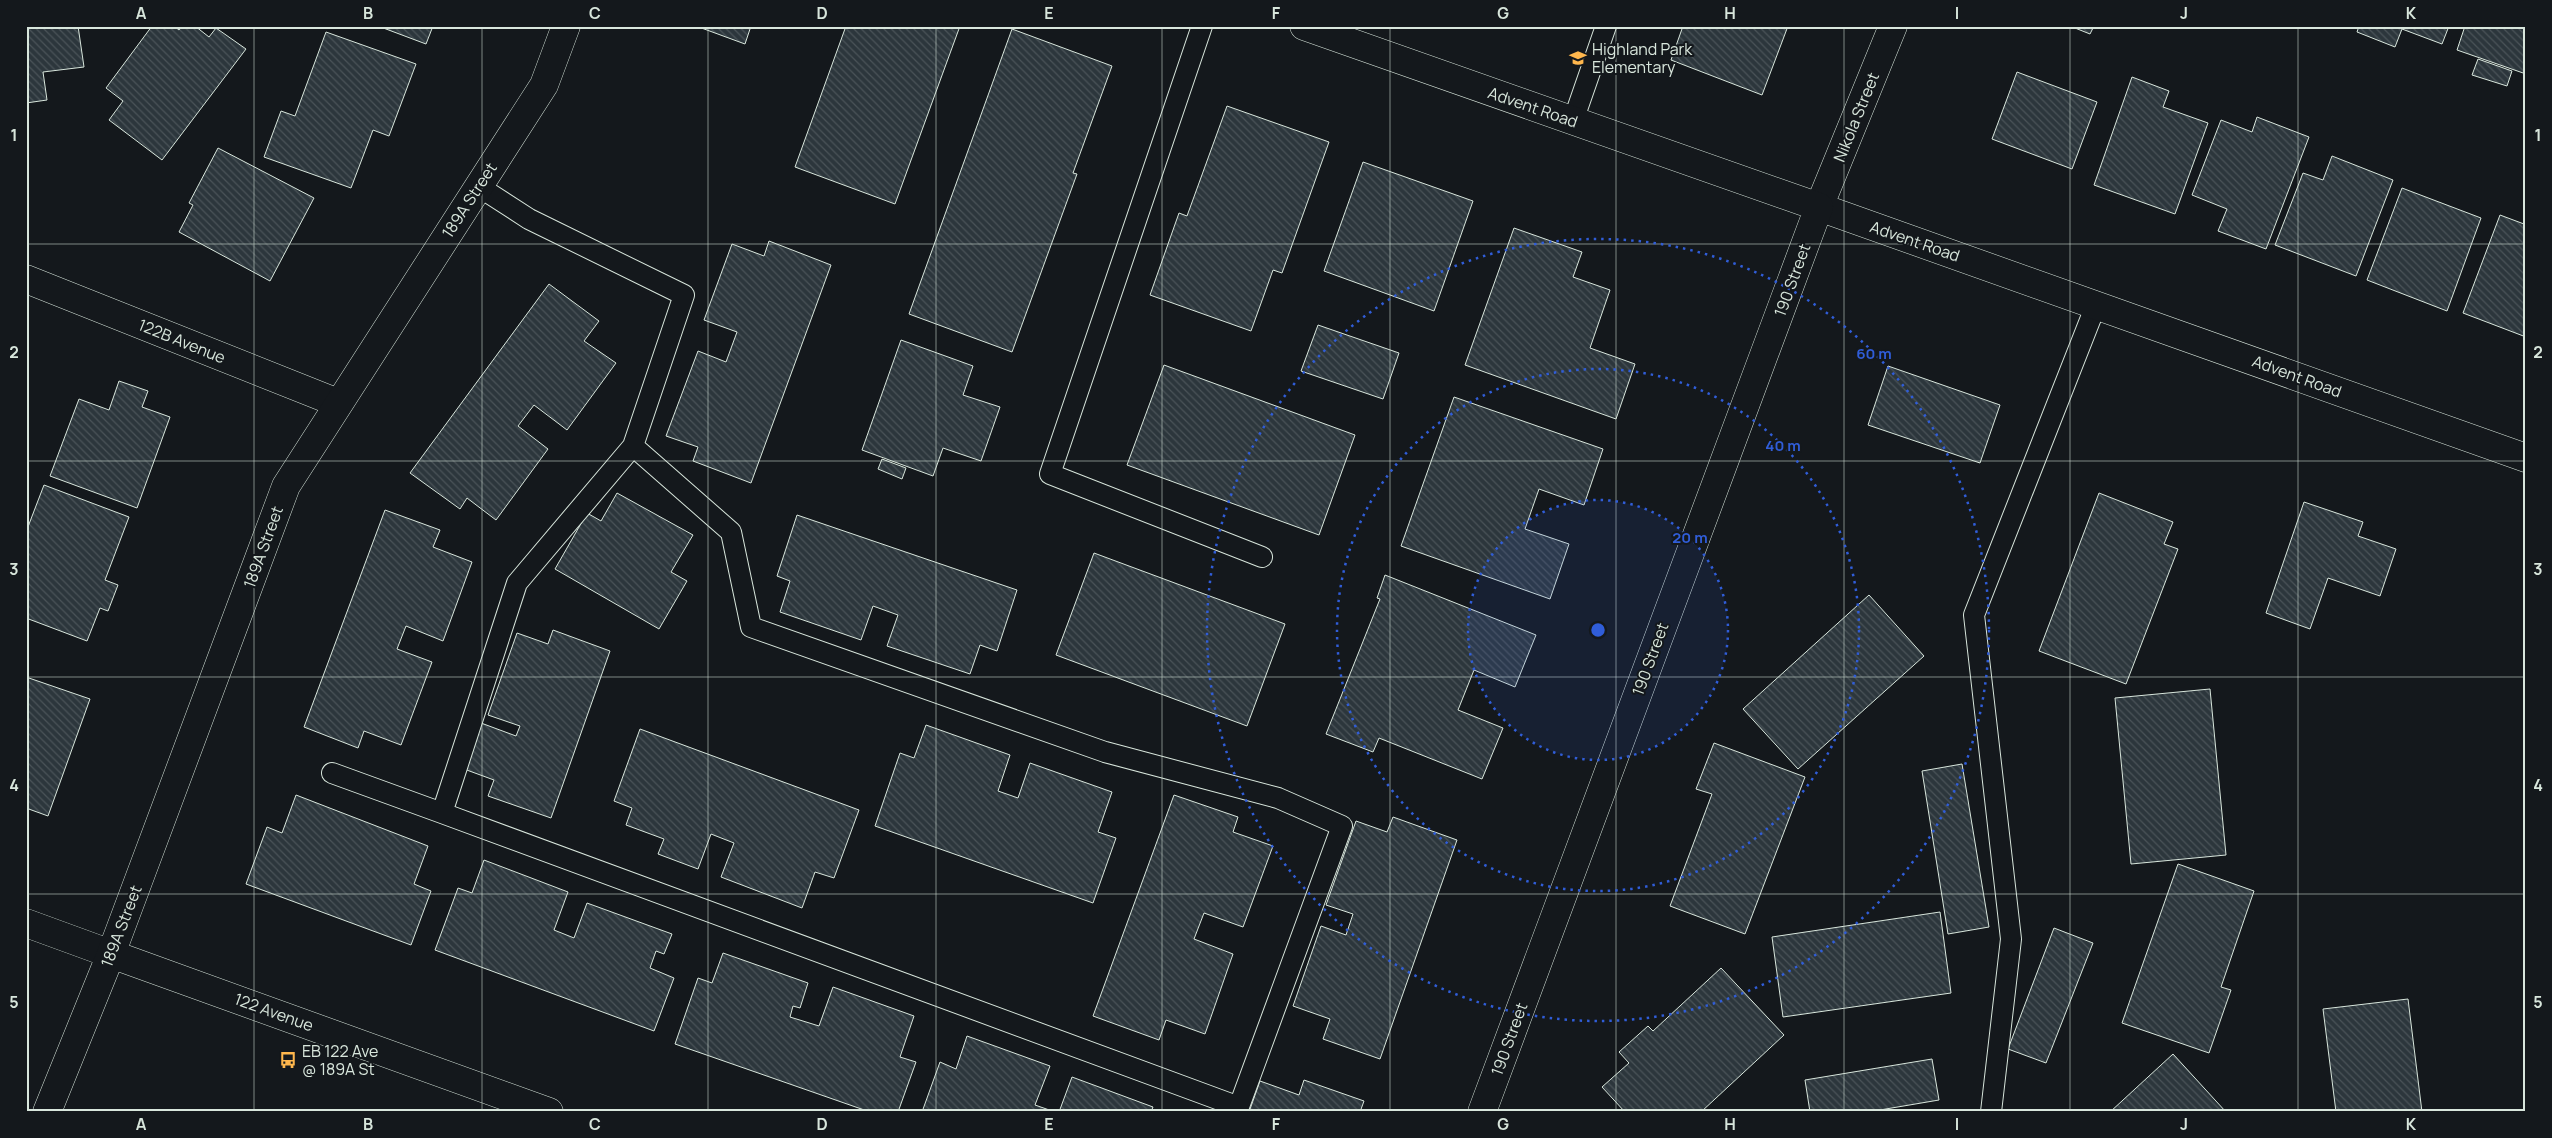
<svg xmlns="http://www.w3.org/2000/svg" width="2552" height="1138" font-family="Manrope,sans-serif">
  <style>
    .building { fill: url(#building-back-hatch); stroke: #d8e6dc }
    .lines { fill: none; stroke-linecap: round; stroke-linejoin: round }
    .service-casing { stroke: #d8e6dc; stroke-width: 22 }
    .minor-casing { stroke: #d8e6dc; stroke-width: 29 }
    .tertiary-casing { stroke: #d8e6dc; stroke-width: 29 }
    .service { stroke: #14181c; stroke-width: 20 }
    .minor { stroke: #14181c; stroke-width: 28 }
    .tertiary { stroke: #14181c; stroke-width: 28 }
    .grid { fill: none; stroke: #d8e6dc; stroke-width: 1; stroke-opacity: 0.55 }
    .ring { fill: none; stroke: #305dd8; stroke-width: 2.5; stroke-dasharray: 2.5 5 }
    .labels { text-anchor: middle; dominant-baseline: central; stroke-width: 4; stroke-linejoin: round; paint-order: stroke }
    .poi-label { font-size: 16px; fill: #d8e6dc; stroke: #14181c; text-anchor: start }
    .street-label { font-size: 16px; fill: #d8e6dc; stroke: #14181c }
    .centre { fill: #305dd8; stroke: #14181c; stroke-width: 2.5 }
    .ring-label { font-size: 15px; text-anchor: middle; font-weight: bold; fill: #305dd8; stroke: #14181c; stroke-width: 4; stroke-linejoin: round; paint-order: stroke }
    .neatline { fill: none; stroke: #d8e6dc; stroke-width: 2 }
    .grid-label { font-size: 16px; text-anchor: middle; font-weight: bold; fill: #d8e6dc }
  </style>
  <defs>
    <pattern id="building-back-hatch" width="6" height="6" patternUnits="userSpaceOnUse" patternTransform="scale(1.25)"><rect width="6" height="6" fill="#2c363c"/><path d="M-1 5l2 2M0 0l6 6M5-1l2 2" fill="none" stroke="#4a5358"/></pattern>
  </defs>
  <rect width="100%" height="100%" fill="#14181c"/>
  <path class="building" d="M 26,26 L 78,26 L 84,67 L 43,72 L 47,100 L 26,103 Z
    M 152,26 L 174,26 L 179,30 L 182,26 L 195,26 L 209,37 L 216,28 L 246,49 L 162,160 L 109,120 L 123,101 L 106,88 Z
    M 378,26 L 433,26 L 426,44 Z
    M 696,26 L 751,26 L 745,44 Z
    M 846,26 L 960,26 L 895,204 L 795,167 Z
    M 1683,26 L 1788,26 L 1762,95 L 1671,60 Z
    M 2070,26 L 2094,26 L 2090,34 Z
    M 2359,26 L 2449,26 L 2442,44 L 2402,29 L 2395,47 L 2357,32 Z
    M 2465,26 L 2526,26 L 2526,74 L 2457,50 Z
    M 1012,29 L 1112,66 L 1073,173 L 1077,174 L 1012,352 L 909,314 Z
    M 326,32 L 416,64 L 389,136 L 373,130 L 351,188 L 264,157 L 281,111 L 295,116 Z
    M 2478,59 L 2512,71 L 2507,86 L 2472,75 Z
    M 2017,72 L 2097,102 L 2072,169 L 1992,139 Z
    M 2132,77 L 2169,91 L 2163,107 L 2208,123 L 2175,214 L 2094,185 Z
    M 1227,106 L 1329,142 L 1282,273 L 1273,270 L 1251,331 L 1150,295 L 1179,213 L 1187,216 Z
    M 2257,117 L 2309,137 L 2266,249 L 2218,231 L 2227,209 L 2192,195 L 2221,120 L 2252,132 Z
    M 218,148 L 314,198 L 270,281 L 179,232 L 193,205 L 189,203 Z
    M 2332,156 L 2393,180 L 2356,276 L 2275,245 L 2303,173 L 2323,180 Z
    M 1363,162 L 1473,201 L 1434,311 L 1324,271 Z
    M 2402,188 L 2481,218 L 2447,311 L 2367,280 Z
    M 2500,215 L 2524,224 L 2526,220 L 2526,337 L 2463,313 Z
    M 1514,228 L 1582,252 L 1573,277 L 1610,290 L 1590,348 L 1635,364 L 1616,419 L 1465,365 Z
    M 769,241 L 831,265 L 751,483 L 693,461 L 698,447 L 666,436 L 698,351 L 726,362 L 737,332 L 704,320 L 732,244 L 764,256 Z
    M 549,284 L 599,321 L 584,341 L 616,363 L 567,430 L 534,405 L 518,426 L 548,449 L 496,520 L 467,498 L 460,509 L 410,473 Z
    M 1318,325 L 1399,353 L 1383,399 L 1301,371 Z
    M 901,340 L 973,366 L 963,395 L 1000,407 L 981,461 L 943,448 L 933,476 L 862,450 Z
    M 1164,365 L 1355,435 L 1319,535 L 1127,465 Z
    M 1888,366 L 2000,405 L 1980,463 L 1868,425 Z
    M 119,381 L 148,391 L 142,407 L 170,417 L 137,508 L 50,476 L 79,399 L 109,410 Z
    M 1454,397 L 1603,449 L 1584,505 L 1539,489 L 1525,529 L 1569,544 L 1550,599 L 1401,546 Z
    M 882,459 L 906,468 L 902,479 L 878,469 Z
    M 44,485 L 129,517 L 105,580 L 118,585 L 108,611 L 100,608 L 87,641 L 26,618 L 26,532 Z
    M 617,493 L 693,535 L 671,572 L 687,581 L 659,629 L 555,569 L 587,513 L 601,521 Z
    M 2099,493 L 2173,522 L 2164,544 L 2178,549 L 2126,684 L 2039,651 Z
    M 2304,502 L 2363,522 L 2358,536 L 2396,549 L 2380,596 L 2328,578 L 2310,629 L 2266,613 Z
    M 385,510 L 440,530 L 433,547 L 472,562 L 443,641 L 406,626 L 397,649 L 432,662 L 401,745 L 364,731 L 358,748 L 304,727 Z
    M 797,515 L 1017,590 L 997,651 L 980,645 L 970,674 L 887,646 L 898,615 L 873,606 L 861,640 L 780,612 L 790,581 L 777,576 Z
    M 1094,553 L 1285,624 L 1247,726 L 1056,655 Z
    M 1385,575 L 1536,635 L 1515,687 L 1474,670 L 1458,710 L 1503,728 L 1482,779 L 1379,738 L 1373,752 L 1326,734 L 1380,599 L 1377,598 Z
    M 1869,595 L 1924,656 L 1798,769 L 1743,709 Z
    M 553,630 L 610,651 L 551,818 L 488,796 L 494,780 L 464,769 L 481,723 L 516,736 L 520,726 L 488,715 L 517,633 L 548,644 Z
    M 26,677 L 90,699 L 48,816 L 26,808 Z
    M 2210,689 L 2226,855 L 2131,864 L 2115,698 Z
    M 926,725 L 1010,755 L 998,791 L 1018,798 L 1030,763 L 1112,792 L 1098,832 L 1116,838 L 1093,903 L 875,826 L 900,753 L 914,758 Z
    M 640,729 L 859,810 L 834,878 L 815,872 L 802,908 L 721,877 L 734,843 L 711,834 L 698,869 L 658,854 L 664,839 L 626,825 L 632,808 L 614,801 Z
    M 1714,743 L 1805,777 L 1745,934 L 1670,906 L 1712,794 L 1696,789 Z
    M 1962,764 L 1989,927 L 1948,934 L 1922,771 Z
    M 296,795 L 428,846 L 414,884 L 431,891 L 411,945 L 246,884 L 267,827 L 282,833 Z
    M 1174,795 L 1238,817 L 1233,832 L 1273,846 L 1243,927 L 1204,913 L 1194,939 L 1233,954 L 1205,1034 L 1166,1020 L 1159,1040 L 1093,1016 Z
    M 1393,817 L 1457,840 L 1380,1059 L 1323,1039 L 1330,1019 L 1293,1006 L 1321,926 L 1346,935 L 1353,914 L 1326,905 L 1356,821 L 1387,832 Z
    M 484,860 L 568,892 L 554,930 L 574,938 L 587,903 L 672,934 L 664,954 L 656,951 L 650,968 L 674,978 L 654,1031 L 435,950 L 458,888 L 472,893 Z
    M 2178,864 L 2254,891 L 2221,987 L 2231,990 L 2209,1053 L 2122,1023 Z
    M 1940,912 L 1951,993 L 1783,1017 L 1772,937 Z
    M 2054,928 L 2093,943 L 2046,1063 L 2008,1049 Z
    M 723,953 L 808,983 L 800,1008 L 793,1006 L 790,1017 L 819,1026 L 833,987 L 914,1016 L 900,1057 L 916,1062 L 898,1112 L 870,1112 L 675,1044 L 698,978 L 712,983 Z
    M 1721,968 L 1784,1035 L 1701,1112 L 1625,1112 L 1602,1087 L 1629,1063 L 1619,1052 L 1648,1026 L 1653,1031 Z
    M 2408,999 L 2422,1112 L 2336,1112 L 2323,1009 Z
    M 967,1036 L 1050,1066 L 1035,1105 L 1055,1112 L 922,1112 L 940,1062 L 956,1069 Z
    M 2173,1054 L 2226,1112 L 2110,1112 Z
    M 1932,1059 L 1939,1100 L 1868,1112 L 1810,1112 L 1805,1080 Z
    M 1072,1077 L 1153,1107 L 1151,1112 L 1059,1112 Z
    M 1304,1080 L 1364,1101 L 1360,1112 L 1249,1112 L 1260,1081 L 1299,1095 Z"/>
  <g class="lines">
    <g class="service-casing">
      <path id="service" d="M 1202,26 L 1050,474 L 1262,557
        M 1573,121 L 1606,26
        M 478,186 L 529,219 L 684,295 L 633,446 L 731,532 L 751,627 L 1105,752 L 1278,798 L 1342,826 L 1237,1112
        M 633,446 L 517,583 L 442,813 L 1239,1107
        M 332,773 L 442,813
        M 1991,1112 L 2011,939 L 1974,615 L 2096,305"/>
    </g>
    <g class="minor-casing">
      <path id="minor" d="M 1893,26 L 1819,207 L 2526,458
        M 26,279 L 338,403
        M 26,923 L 111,954"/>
    </g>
    <g class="tertiary-casing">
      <path id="tertiary" d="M 1304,26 L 1819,207 L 1482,1112
        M 111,954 L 549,1112
        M 47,1112 L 111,954 L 286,486 L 544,85 L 566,26"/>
    </g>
    <use href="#service" class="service"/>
    <use href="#minor" class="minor"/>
    <use href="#tertiary" class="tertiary"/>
  </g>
  <path class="grid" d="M 254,26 L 254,1112M 482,26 L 482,1112M 708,26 L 708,1112M 936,26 L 936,1112M 1162,26 L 1162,1112M 1390,26 L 1390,1112M 1616,26 L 1616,1112M 1844,26 L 1844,1112M 2070,26 L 2070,1112M 2298,26 L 2298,1112M 26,244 L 2526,244M 26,461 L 2526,461M 26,677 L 2526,677M 26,894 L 2526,894"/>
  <circle cx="1598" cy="630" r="130" fill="#305dd8" fill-opacity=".12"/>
  <g class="ring">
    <circle cx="1598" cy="630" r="130"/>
    <circle cx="1598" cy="630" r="261"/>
    <circle cx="1598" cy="630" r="391"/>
  </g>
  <defs>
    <g id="school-bare" transform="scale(1.35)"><path d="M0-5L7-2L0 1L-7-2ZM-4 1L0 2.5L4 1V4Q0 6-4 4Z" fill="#ffb74d" stroke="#14181c" stroke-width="2.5" paint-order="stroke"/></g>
    <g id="bus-bare" transform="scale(1.35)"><path d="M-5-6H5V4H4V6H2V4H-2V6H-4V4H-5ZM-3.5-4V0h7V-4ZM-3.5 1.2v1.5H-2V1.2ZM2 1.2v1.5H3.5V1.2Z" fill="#ffb74d" stroke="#14181c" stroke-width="2.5" paint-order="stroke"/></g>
  </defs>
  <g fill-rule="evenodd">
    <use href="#school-bare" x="1578" y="58"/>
    <use href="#bus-bare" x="288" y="1060"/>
  </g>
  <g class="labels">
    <g class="poi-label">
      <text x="1592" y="49">Highland Park<tspan x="1592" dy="18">Elementary</tspan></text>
      <text x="302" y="1051">EB 122 Ave<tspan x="302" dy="18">@ 189A St</tspan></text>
    </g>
    <g class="street-label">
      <text transform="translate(1533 107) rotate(19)">Advent Road</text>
      <text transform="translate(1856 117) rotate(-68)">Nikola Street</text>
      <text transform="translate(469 200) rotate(-57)">189A Street</text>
      <text transform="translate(1915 241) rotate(19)">Advent Road</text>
      <text transform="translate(1792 280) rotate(-70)">190 Street</text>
      <text transform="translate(182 341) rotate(22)">122B Avenue</text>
      <text transform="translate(2297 376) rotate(20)">Advent Road</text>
      <text transform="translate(263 547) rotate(-70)">189A Street</text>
      <text transform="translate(1650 659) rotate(-70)">190 Street</text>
      <text transform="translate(121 926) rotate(-69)">189A Street</text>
      <text transform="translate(274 1012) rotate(20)">122 Avenue</text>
      <text transform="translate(1509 1039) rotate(-70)">190 Street</text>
    </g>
  </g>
  <circle cx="1598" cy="630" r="8" class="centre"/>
  <g class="ring-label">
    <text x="1874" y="359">60 m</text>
    <text x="1783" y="451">40 m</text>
    <text x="1690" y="543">20 m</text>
  </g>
  <rect width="2552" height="1138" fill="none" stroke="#14181c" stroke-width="55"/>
  <rect x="28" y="28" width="2496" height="1082" class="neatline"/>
  <g class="grid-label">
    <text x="141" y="19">A</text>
    <text x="368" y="19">B</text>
    <text x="595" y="19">C</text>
    <text x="822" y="19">D</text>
    <text x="1049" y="19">E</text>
    <text x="1276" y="19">F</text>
    <text x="1503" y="19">G</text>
    <text x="1730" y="19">H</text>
    <text x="1957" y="19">I</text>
    <text x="2184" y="19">J</text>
    <text x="2411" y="19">K</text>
    <text x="14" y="141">1</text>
    <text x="2538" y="141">1</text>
    <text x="14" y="358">2</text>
    <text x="2538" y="358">2</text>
    <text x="14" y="575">3</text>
    <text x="2538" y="575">3</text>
    <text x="14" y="791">4</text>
    <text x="2538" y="791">4</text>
    <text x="14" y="1008">5</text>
    <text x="2538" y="1008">5</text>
    <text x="141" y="1130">A</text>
    <text x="368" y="1130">B</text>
    <text x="595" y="1130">C</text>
    <text x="822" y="1130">D</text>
    <text x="1049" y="1130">E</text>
    <text x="1276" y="1130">F</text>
    <text x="1503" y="1130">G</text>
    <text x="1730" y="1130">H</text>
    <text x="1957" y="1130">I</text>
    <text x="2184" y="1130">J</text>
    <text x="2411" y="1130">K</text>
  </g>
</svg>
